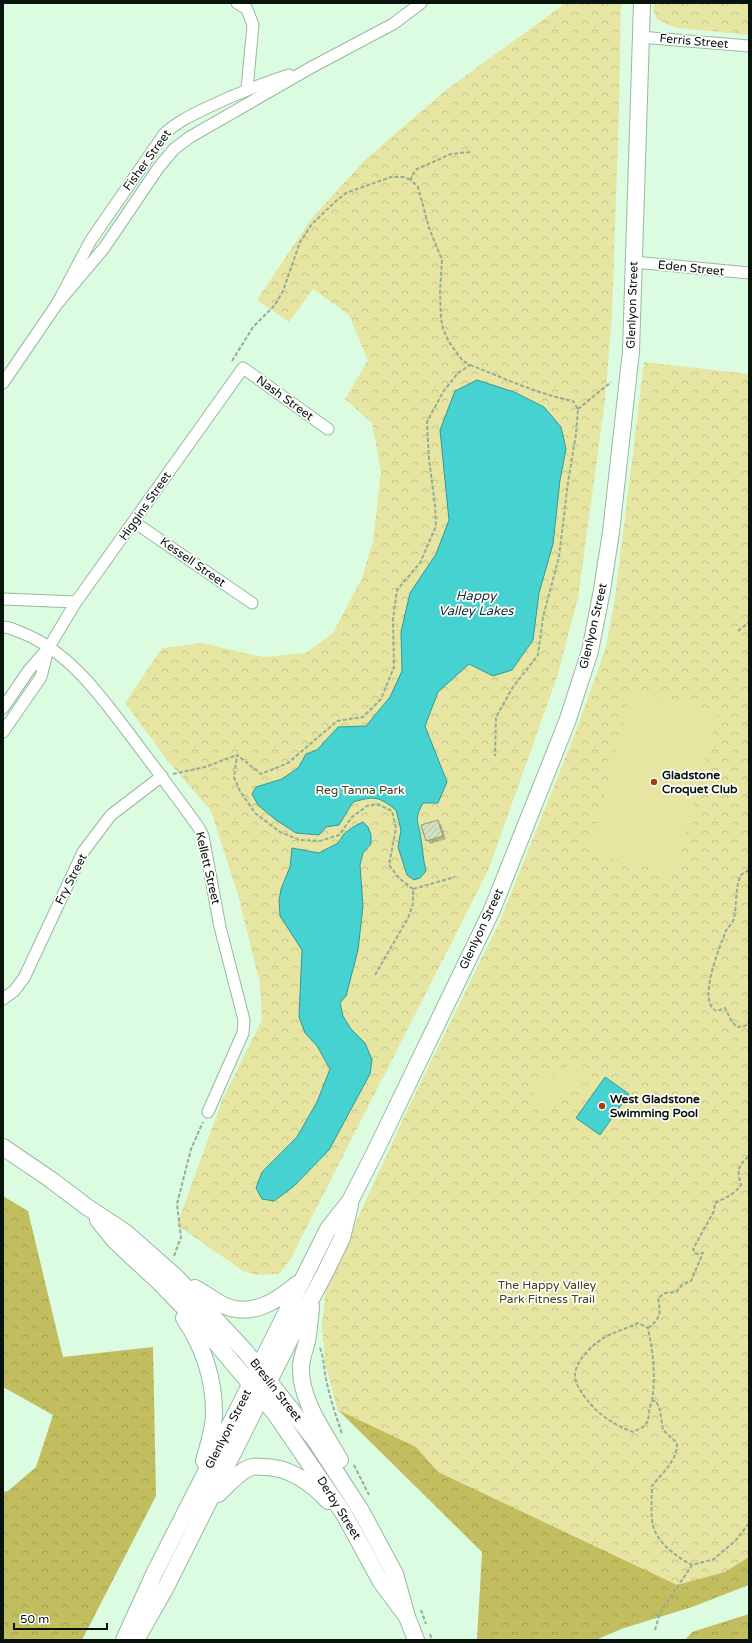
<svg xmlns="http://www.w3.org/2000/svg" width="752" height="1643" font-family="'Varela Round',sans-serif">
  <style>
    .forest { fill: url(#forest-crowns) }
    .park { fill: url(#park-crowns) }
    .garden { fill: #e7e5a2 }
    .water { fill: #46d2d1; stroke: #339996 }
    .shadow { fill: #0003 }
    .building { fill: url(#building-hatch); stroke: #8b9b7b }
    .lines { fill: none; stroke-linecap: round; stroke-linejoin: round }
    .minor-casing { stroke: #99b89f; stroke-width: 13 }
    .secondary-casing { stroke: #99b89f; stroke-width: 18 }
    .path { stroke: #94ad99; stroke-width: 2; stroke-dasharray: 4 2; stroke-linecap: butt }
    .minor { stroke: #fff; stroke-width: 11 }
    .secondary { stroke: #fff; stroke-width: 16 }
    .poi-dot { fill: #a54016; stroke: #fff; stroke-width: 1.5 }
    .labels { text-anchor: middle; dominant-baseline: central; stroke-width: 3.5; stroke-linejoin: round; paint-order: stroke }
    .street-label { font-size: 12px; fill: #08130b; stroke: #fff }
    .poi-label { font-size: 12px; font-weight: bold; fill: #08130b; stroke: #fff; text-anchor: start }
    .park-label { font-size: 12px; fill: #45431b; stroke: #fff }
    .water-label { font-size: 13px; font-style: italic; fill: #193030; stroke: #fff }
  </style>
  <defs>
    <pattern id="forest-crowns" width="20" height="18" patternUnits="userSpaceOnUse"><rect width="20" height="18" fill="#c2be60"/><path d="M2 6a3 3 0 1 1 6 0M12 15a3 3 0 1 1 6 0" fill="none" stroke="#a5a252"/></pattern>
    <pattern id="park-crowns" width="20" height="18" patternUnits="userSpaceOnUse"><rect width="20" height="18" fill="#e7e5a2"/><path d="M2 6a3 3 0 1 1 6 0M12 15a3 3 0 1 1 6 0" fill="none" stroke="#c5c48a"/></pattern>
    <pattern id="building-hatch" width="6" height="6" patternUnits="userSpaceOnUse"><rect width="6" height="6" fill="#d2e2c0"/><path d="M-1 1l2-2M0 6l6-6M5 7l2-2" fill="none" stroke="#b3c1a4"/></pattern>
  </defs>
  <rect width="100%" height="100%" fill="#dbfce1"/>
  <path class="forest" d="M 749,1117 L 749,1585 L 692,1607 L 621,1629 L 596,1640 L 477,1640 L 482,1552 L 338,1410 L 326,1365 L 322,1324 Z
    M 3,1196 L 28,1211 L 63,1357 L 153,1347 L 156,1496 L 82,1640 L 3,1640 L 3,1492 L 8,1491 L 36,1467 L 53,1415 L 3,1387 Z
    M 749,1614 L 749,1640 L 685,1640 L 692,1632 Z"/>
  <path class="park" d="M 566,3 L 621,3 L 619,109 L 612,315 L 605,400 L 578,598 L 557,677 L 488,871 L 290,1260 L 279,1274 L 257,1275 L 243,1271 L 177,1225 L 223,1098 L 262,1020 L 260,984 L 238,895 L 211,811 L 168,761 L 125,703 L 162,648 L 202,643 L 263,657 L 306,653 L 333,633 L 362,578 L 373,541 L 381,471 L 372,423 L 345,399 L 368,360 L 349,315 L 313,289 L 289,322 L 257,300 L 312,218 L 365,160 L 446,90 Z
    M 654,3 L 749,3 L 749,35 L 679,28 L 668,25 L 657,19 L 653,9 Z
    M 644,362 L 749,374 L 749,1557 L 725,1572 L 677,1585 L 438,1472 L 416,1447 L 338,1410 L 326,1365 L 322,1324 L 327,1281 L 345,1246 L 410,1104 L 500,921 L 576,731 L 606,647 L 615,598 Z"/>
  <path class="garden" d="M 632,690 L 718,713 L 675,875 L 589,852 Z
    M 578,1059 L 591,1079 L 543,1109 L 531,1089 Z"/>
  <path class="water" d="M 477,380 L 514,392 L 544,407 L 561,427 L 566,449 L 560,480 L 553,544 L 539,593 L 533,640 L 512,670 L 493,676 L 469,664 L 438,692 L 425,726 L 447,782 L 438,803 L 423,803 C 413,821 419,822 421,839 C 423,850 423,860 426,871 L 420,878 L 414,880 L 407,875 L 398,847 L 401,830 L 396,810 C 378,796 375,796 353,802 L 339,825 L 326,827 L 319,835 L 296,833 L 276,820 L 258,805 L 252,794 L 256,787 L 282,779 L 298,768 L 306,754 L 317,750 L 338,727 L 366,726 L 390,697 L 402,671 L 401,632 L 410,593 L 436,554 L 449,520 L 440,430 L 455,391 Z
    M 363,822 L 368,827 L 371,835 L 371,844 L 363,853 L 360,865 L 363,906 L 358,950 L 346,996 L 340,1003 L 343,1016 L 351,1029 L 365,1043 L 372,1060 L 370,1074 L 329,1150 L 293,1187 L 274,1201 L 262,1199 L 256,1188 L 262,1172 L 297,1137 L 317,1102 L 330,1069 L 317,1046 L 305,1033 L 299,1017 L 302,950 L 280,916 L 279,901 L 281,889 L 290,867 L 292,848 L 319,853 L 338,843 L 344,834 L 353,827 Z
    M 605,1077 L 629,1094 L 600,1135 L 576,1118 Z"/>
  <path class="shadow" d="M 438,821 L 441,824 L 446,839 L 430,844 L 427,840 Z"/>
  <path class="building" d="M 438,820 L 443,836 L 426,841 L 421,825 Z"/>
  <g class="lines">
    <g class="minor-casing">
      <path id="minor" d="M 237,3 L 247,9 L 253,25 L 247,89
        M 640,37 L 749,46
        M 634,262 L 749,273
        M 57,304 L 104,248 L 159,167 L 174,149 L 190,137 L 312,67 L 393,24 L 421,3
        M 3,383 L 57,304 L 91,240 L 165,133 C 176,123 188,117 202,110 C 231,96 258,85 289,75
        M 134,522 L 252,603
        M 3,599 L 76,602
        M 3,627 C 9,627 15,630 20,632 C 72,652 105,702 137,744 C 158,772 179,800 199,828 L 203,836 L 220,927 L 244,1020 L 243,1033 L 208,1112
        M 3,708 L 29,670 L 49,647 L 76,602 L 243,368 L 328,429
        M 3,732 L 41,677 L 48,649
        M 3,999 L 14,991 L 24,978 L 83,852 L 111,815 L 162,776"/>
    </g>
    <g class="secondary-casing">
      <path id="secondary" d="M 3,1147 L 50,1179 L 87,1207 L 125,1232 L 176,1277 L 245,1351 L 315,1440 L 360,1509 L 395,1574 L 407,1617
        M 98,1220 L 115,1241 L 159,1282 L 201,1325 L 274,1412 L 344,1514 L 381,1582 L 407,1617 L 416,1640
        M 195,1288 C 204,1293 212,1299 221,1304 C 249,1319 276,1302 297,1284
        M 311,1307 C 310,1318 309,1330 307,1341 C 305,1349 302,1357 301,1365 C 299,1399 324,1432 340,1460
        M 184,1318 C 203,1346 214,1378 214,1413 C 214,1429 208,1446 204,1461
        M 218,1494 C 228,1485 239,1471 252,1467 C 255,1466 260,1467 264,1467 C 289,1467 312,1483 328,1501
        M 124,1640 L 154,1574 L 239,1407 L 328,1229 L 350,1201 L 374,1154 L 492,910 L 567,722 L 590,651 L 602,590 L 611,532 L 631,351 L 642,3
        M 136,1640 L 166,1587 L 293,1333 L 325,1273 L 342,1238 L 350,1205"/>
    </g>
    <path class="path" d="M 232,361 L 253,327 L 275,305 L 283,291 L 300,242 L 312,224 L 336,201 L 346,193 L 391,177 L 403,177 L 411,180
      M 470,365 C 504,378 537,394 573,401 L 578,409 L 576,434 L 568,482 L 559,557 L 543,617 L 538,655 L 513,687 L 496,717 L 495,756
      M 578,409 L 611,382
      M 738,631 L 749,622
      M 173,774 L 205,767 L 237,755
      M 749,870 C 746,872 743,873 741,875 C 735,885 737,906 734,918 C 733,923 728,927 726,931 C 720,946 696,1003 717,1011 L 725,1008 L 732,1022 L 737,1027 L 745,1026 L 749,1021
      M 413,889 L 400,879 L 389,865 L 396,828 L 392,811 L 377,804 L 367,806 L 352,817 L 339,835 L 320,841 L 300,840 L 280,832 L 255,813 L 240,791 L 234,777 L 237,755 L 261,774 L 288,763 L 337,721 L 363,717 L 381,699 L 394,667 L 393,619 L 397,590 L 420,563 L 436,526 L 435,505 L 429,459 L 427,422 L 443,392 L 458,373 L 470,365 L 462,360 L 449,342 L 443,329 L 441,318 L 440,291 L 442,260 L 429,228 L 418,187 L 411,180 L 412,175 L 417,169 L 451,154 L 470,152
      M 375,975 L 408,918 L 413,904 L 413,889 L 455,877
      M 174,1256 L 181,1237 L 177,1204 L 191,1149 L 203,1122
      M 648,1328 C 661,1318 661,1313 658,1298 L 665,1293 L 676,1292 L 682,1285 L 691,1281 L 703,1253 L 696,1254 L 693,1249 L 714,1211 L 715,1203 C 726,1198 734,1194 741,1185 C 737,1170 737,1167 749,1156
      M 320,1348 C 324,1358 324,1368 326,1379 C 330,1398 336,1416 342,1434
      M 652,1401 C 656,1377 653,1352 648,1328 L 638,1323 C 628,1328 617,1331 607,1336 C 594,1343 575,1360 575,1376 C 575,1384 583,1395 588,1401 C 599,1415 616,1426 633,1432 C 655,1423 645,1418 652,1401 L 656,1401 L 660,1410 L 663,1430 L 677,1443 C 678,1460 662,1473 652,1486 C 652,1497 650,1519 654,1529 C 660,1545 678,1558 692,1565
      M 354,1465 L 369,1495
      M 421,1610 L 426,1624
      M 655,1630 L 660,1613 L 692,1565 L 714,1559 L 736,1540 L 749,1523
      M 430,1634 L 432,1640"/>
    <use href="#minor" class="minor"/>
    <use href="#secondary" class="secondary"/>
  </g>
  <g class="poi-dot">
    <circle cx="654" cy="782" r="4"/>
    <circle cx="602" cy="1106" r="4"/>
  </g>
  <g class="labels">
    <g class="street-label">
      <text transform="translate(694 41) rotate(5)">Ferris Street</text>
      <text transform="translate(147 160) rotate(-54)">Fisher Street</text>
      <text transform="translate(691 268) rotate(6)">Eden Street</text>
      <text transform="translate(632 305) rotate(-88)">Glenlyon Street</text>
      <text transform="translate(285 398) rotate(36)">Nash Street</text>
      <text transform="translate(145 506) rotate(-55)">Higgins Street</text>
      <text transform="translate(193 562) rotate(35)">Kessell Street</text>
      <text transform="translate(593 626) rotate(-77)">Glenlyon Street</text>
      <text transform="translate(208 868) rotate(77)">Kellett Street</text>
      <text transform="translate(71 879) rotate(-63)">Fry Street</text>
      <text transform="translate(481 929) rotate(-65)">Glenlyon Street</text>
      <text transform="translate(276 1390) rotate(52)">Breslin Street</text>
      <text transform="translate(228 1429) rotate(-63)">Glenlyon Street</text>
      <text transform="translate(339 1508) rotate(58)">Derby Street</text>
    </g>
    <g class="poi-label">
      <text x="662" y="775">Gladstone<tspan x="662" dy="14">Croquet Club</tspan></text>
      <text x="610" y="1099">West Gladstone<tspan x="610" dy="14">Swimming Pool</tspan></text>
    </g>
    <g class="park-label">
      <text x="360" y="790">Reg Tanna Park</text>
      <text x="547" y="1285">The Happy Valley<tspan x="547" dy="14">Park Fitness Trail</tspan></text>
    </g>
    <g class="water-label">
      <text x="476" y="596">Happy<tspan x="476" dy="15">Valley Lakes</tspan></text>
    </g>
  </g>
  <rect width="752" height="1643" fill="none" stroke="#08130b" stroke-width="8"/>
  <path d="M14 1623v6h93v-6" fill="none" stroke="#08130b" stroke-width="2"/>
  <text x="20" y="1623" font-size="12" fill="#08130b" stroke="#ffffff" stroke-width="3" paint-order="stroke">50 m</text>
</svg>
